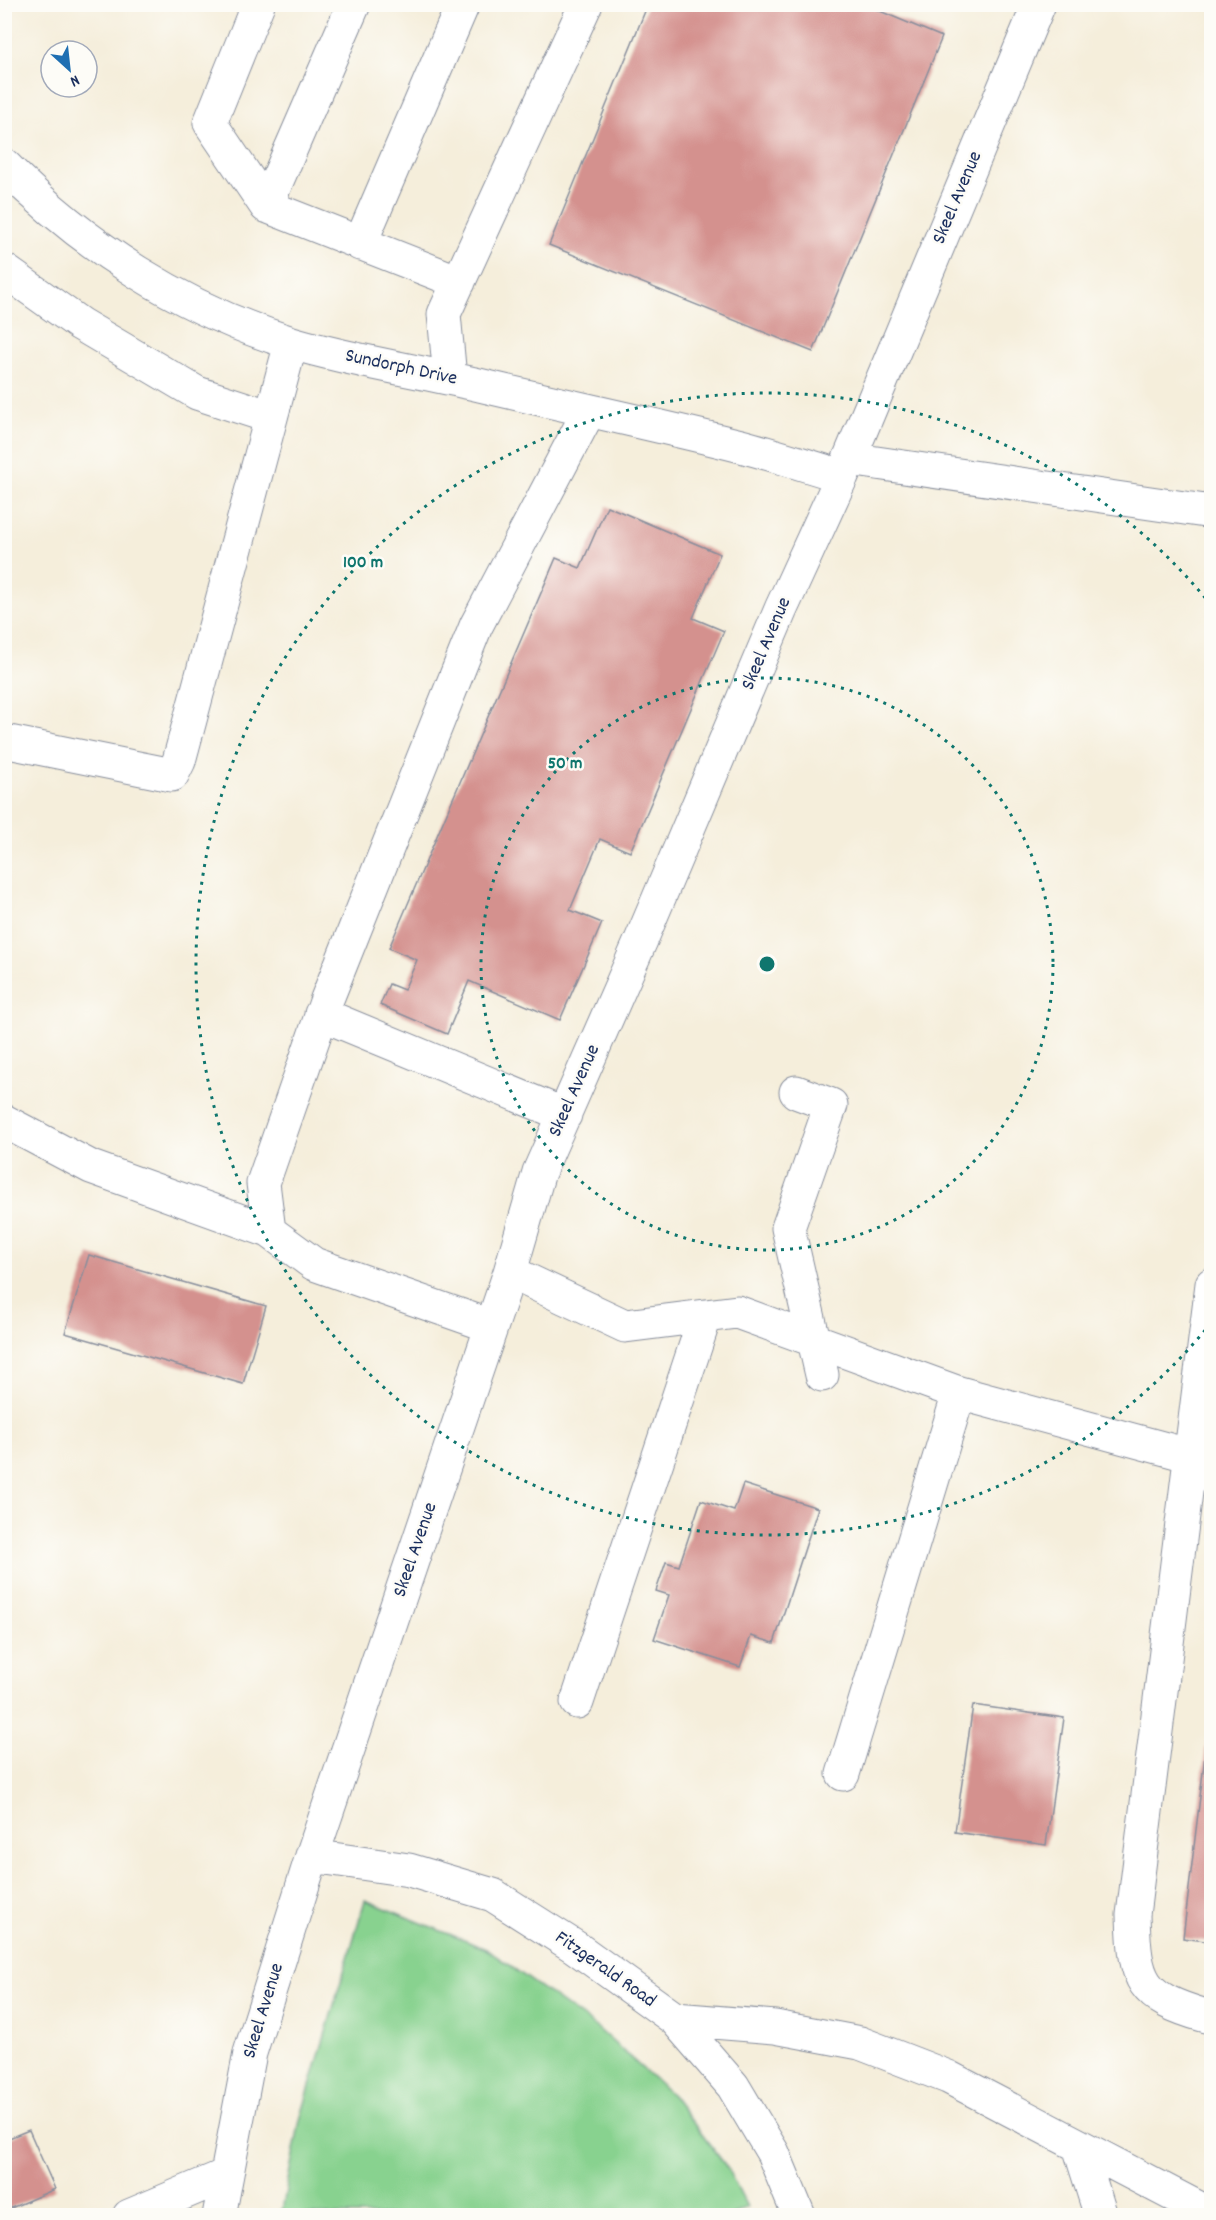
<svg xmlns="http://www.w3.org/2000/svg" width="1216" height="2220" font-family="Dekko,sans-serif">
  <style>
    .grass { fill: #88d28f; stroke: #528076; stroke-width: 1.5 }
    .building { fill: #d4918e }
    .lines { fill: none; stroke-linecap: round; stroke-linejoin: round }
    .minor-casing { stroke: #888e9c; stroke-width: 35 }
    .minor { stroke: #fff; stroke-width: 33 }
    .ring { fill: none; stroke: #0f766e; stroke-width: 3; stroke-dasharray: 3 6 }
    .labels { text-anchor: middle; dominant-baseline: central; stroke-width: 5; stroke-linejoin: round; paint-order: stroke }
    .street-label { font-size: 20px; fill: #1b2f5e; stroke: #fdfcf7 }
    .centre { fill: #0f766e; stroke: #fdfcf7; stroke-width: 3 }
    .ring-label { font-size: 18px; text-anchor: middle; font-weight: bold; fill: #0f766e; stroke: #fdfcf7; stroke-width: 5; stroke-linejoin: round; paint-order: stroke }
  </style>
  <rect width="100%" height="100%" fill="#fdfcf7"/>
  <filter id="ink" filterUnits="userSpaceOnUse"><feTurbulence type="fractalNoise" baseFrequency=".0167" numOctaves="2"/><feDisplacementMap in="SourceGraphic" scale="12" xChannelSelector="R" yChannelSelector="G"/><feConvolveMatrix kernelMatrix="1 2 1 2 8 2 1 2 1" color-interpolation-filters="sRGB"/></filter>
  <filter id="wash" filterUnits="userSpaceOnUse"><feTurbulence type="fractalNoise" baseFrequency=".008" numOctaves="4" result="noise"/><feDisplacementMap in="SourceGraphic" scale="24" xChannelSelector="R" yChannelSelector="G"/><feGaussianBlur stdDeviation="1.35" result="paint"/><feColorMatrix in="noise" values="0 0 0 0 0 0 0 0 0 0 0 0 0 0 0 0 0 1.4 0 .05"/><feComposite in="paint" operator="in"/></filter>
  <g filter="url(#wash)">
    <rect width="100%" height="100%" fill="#f5eedb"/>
    <path class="grass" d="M 365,1900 L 486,1949 L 595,2026 L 672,2095 L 726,2166 L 747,2207 L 730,2216 L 281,2215 L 300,2120 Z"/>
    <g id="blocks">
      <path class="building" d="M 648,4 L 863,4 L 942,37 L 813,352 L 549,245 Z
        M 607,506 L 720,554 L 693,618 L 724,631 L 630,852 L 600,839 L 570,910 L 602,923 L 560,1020 L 469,981 L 447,1034 L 380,1005 L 389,984 L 404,990 L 417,960 L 389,948 L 556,558 L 580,568 Z
        M 89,1255 L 266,1306 L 243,1384 L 65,1333 Z
        M 743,1484 L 818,1508 L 774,1643 L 751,1636 L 740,1667 L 654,1639 L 669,1595 L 656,1591 L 666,1562 L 679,1566 L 701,1500 L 734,1511 Z
        M 973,1705 L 1064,1718 L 1046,1845 L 955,1832 Z
        M 1210,1714 L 1212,1714 L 1212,1942 L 1183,1938 Z
        M 29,2130 L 55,2189 L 4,2211 L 4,2140 Z"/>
    </g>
  </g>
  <g filter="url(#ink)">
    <use href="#blocks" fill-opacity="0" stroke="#888e9c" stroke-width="1.5"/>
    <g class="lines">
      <g class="minor-casing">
        <path id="minor" d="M 258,4 L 210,123 L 266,206 L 459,282
          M 4,165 C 83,246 184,310 292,343 C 352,361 414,370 475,384 C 563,405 653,424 741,446 C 775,455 808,466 842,476
          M 266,206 L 354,4
          M 360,244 L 463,4
          M 4,270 L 80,324 L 197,393 L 271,417
          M 450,378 L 444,314 L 586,4
          M 849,459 L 1212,512
          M 4,741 L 172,775 L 179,761 L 291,343
          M 321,1014 L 565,1115
          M 796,1092 L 831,1105 L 788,1228 L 822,1375
          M 4,1121 L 91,1167 L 269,1231
          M 510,1272 L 625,1326 L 737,1312 L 959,1393 L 1210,1461
          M 491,1326 L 314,1264 L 269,1231 L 263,1183 L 327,999 L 476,626 L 589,411
          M 577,1702 L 705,1317
          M 843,1774 L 959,1393
          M 312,1856 L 409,1870 L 493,1895 L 575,1947 L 675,2019 L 733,2086 L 773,2153 L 799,2216
          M 1206,2016 C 1140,1997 1135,1982 1133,1915 L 1212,1284
          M 675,2019 L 775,2027 L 860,2043 L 948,2077 L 1212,2215
          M 1079,2146 L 1101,2216
          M 129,2216 L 226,2175
          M 219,2216 L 250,2053 L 312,1856 L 510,1272 L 539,1172 L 642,938 L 781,609 L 842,476 L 1039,4"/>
      </g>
      <use href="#minor" class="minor"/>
    </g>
  </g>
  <g class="ring">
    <circle cx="767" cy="964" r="286"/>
    <path d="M1211 1323A571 571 0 1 1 1211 605"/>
  </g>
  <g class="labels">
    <g class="street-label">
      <text transform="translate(958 198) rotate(-67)">Skeel Avenue</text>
      <text transform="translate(401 368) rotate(12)">Sundorph Drive</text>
      <text transform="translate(767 644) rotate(-67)">Skeel Avenue</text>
      <text transform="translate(575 1091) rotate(-66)">Skeel Avenue</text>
      <text transform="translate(416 1550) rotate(-71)">Skeel Avenue</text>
      <text transform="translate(605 1970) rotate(35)">Fitzgerald Road</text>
      <text transform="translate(264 2011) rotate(-73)">Skeel Avenue</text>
    </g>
  </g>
  <circle cx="767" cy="964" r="9" class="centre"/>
  <g class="ring-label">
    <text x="363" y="567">100 m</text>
    <text x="565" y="768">50 m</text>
  </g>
  <rect width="1216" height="2220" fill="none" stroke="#fdfcf7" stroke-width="24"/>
  <g transform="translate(69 69) rotate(153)"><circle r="28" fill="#fdfcf7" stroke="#a3aaba" stroke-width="1.5"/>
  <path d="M0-4.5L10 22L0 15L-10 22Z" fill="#1f6fb2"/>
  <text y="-9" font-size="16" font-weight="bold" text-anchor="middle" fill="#1b2f5e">N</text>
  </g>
</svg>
